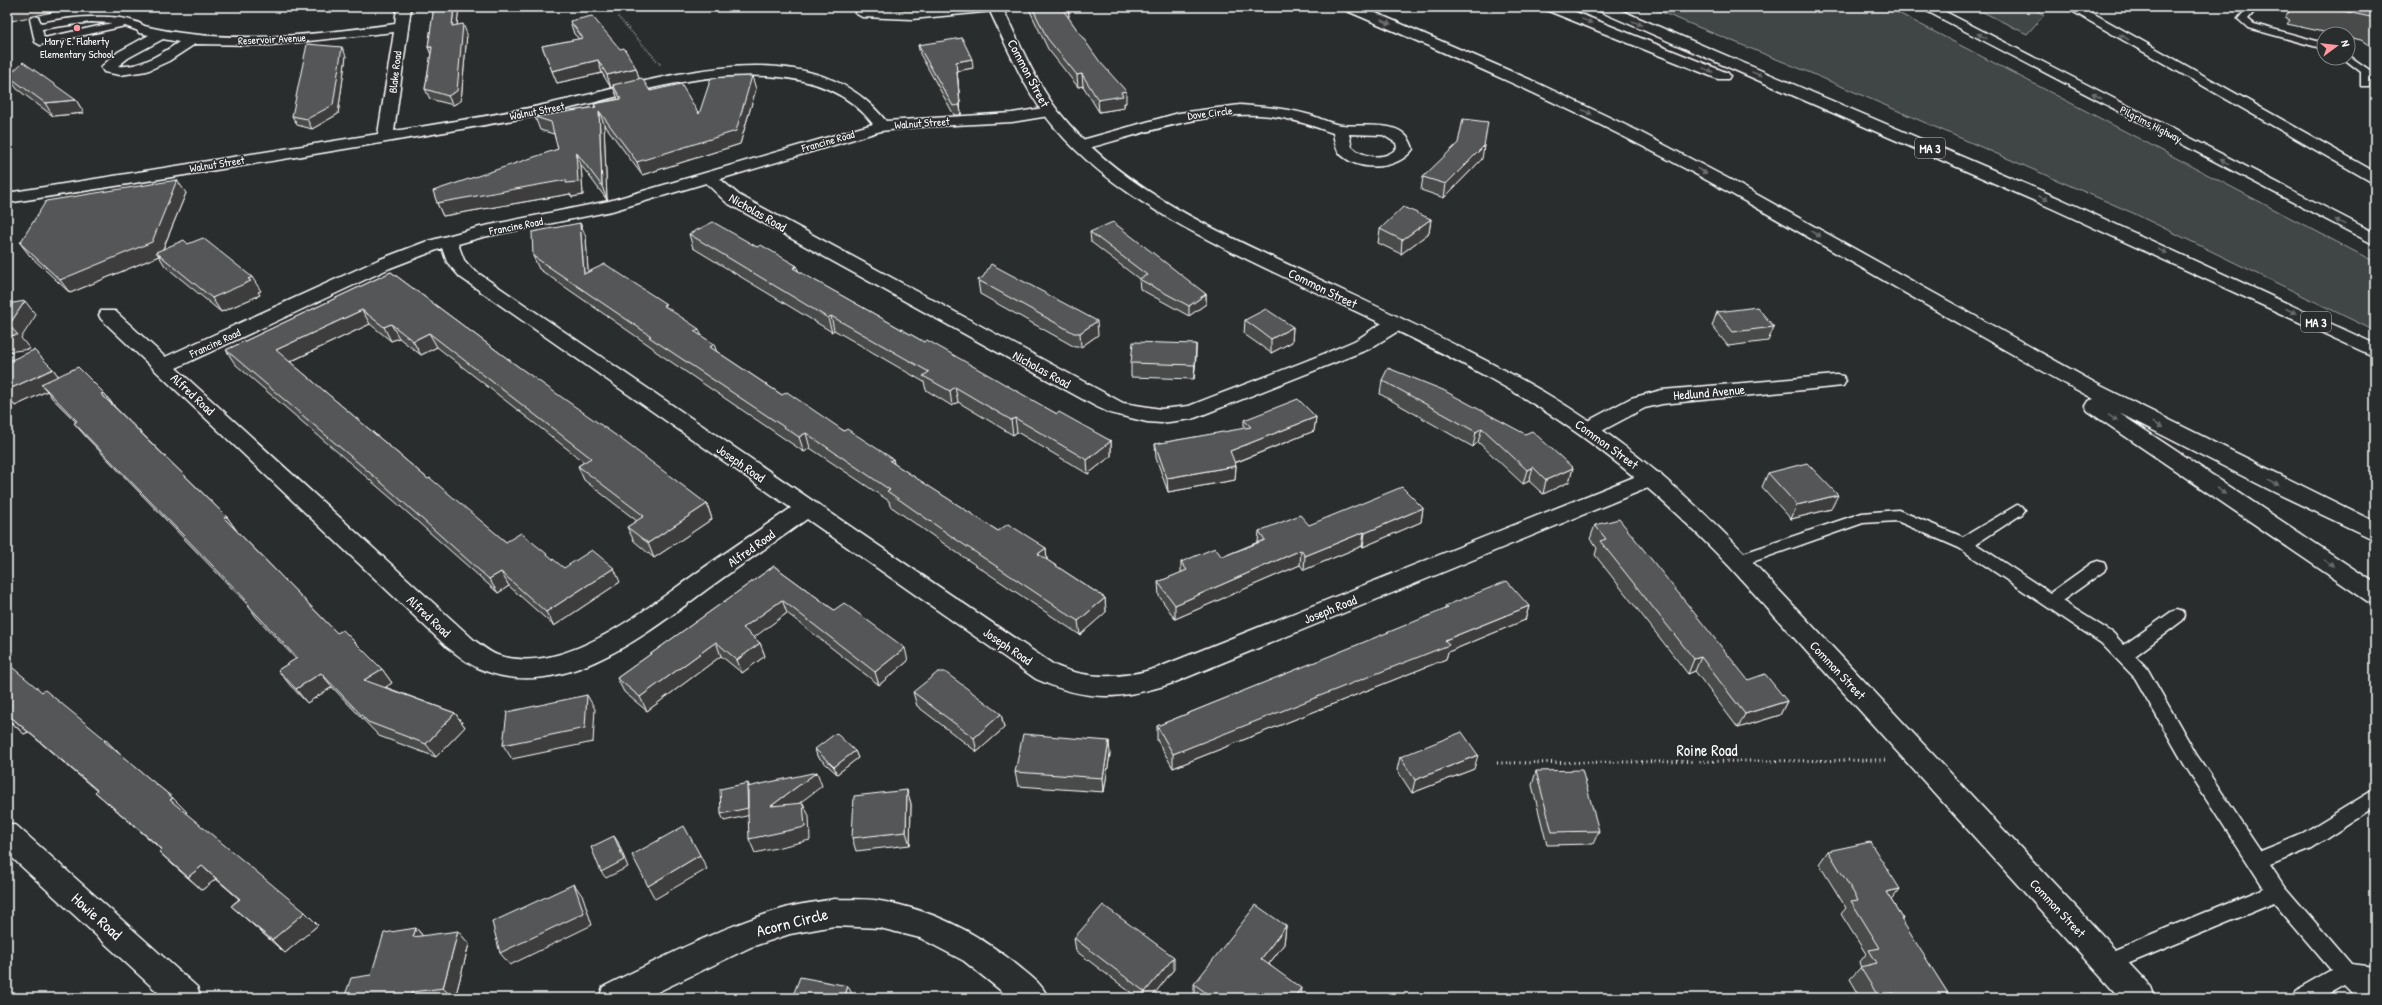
<svg xmlns="http://www.w3.org/2000/svg" width="2382" height="1005" font-family="'Patrick Hand',sans-serif">
  <style>
    .green { fill: #414445; stroke: #a0a2a2 }
    .lines { fill: none; stroke-linecap: round; stroke-linejoin: round }
    .lane-casing { stroke: #fff; stroke-width: 3 }
    .street-casing { stroke: #fff; stroke-width: 3 }
    .secondary-casing { stroke: #fff; stroke-width: 3 }
    .highway-casing { stroke: #fff; stroke-width: 3 }
    .path-far1 { stroke: #fff; stroke-width: 2; stroke-dasharray: 0.5 2; stroke-linecap: butt }
    .path { stroke: #fff; stroke-width: 3; stroke-dasharray: 1 3.5; stroke-linecap: butt }
    .lane { fill: #2a2d2e; fill-rule: evenodd }
    .street { fill: #2a2d2e; fill-rule: evenodd }
    .secondary { fill: #2a2d2e; fill-rule: evenodd }
    .highway { fill: #2a2d2e; fill-rule: evenodd }
    .wall { fill: #494b4c; stroke: #fff }
    .shaded-wall { fill: #3c3d3e; stroke: #fff }
    .building { fill: #555758; stroke: #fff }
    .oneway { fill: #6a6c6d }
    .poi-dot { fill: #ff9aa2; stroke: #2a2d2e; stroke-width: 1.5 }
    .labels { text-anchor: middle; dominant-baseline: central; stroke-width: 3; stroke-linejoin: round; paint-order: stroke }
    .far-street-label { font-size: 11px; fill: #fff; stroke: #2a2d2e }
    .far-poi-label { font-size: 11px; fill: #fff; stroke: #2a2d2e }
    .shield { fill: #2a2d2e; stroke: #bfc0c0; stroke-width: 1 }
    .shield-label { font-size: 12px; font-weight: bold; fill: #fff }
    .street-label { font-size: 13px; fill: #fff; stroke: #2a2d2e }
    .near-street-label { font-size: 16px; fill: #fff; stroke: #2a2d2e }
  </style>
  <rect width="100%" height="100%" fill="#2a2d2e"/>
  <filter id="ink" filterUnits="userSpaceOnUse"><feTurbulence type="fractalNoise" baseFrequency=".025" numOctaves="2"/><feDisplacementMap in="SourceGraphic" scale="8" xChannelSelector="R" yChannelSelector="G"/><feConvolveMatrix kernelMatrix="1 2 1 2 8 2 1 2 1" color-interpolation-filters="sRGB"/></filter>
  <g filter="url(#ink)">
    <path class="green" d="M 1649,7 L 1887,7 L 2375,262 L 2375,331 L 2133,213 L 1813,74 Z
      M 1973,7 L 2030,7 L 2044,15 L 2027,34 Z"/>
    <g class="lines">
      <g class="lane-casing">
        <path id="lane" d="M 2248,7 L 2258,7 L 2248,19 L 2254,24 L 2324,43 L 2324,49 L 2248,28 L 2238,19 Z
          M 35,16 L 38,17 L 41,23 C 65,18 130,9 149,30 L 144,33 L 125,26 L 40,45 L 35,42 L 30,19 ZM 91,22 L 112,23 L 44,38 L 42,29 Z
          M 2348,55 L 2371,71 L 2369,86 L 2361,86 L 2361,72 L 2343,58 L 2348,58 Z
          M 2017,505 L 2022,506 L 2025,510 L 2022,514 L 1976,544 L 2050,593 L 2092,563 L 2098,561 L 2104,563 L 2106,567 L 2104,571 L 2062,601 L 2113,633 L 2124,645 L 2171,612 L 2177,610 L 2183,612 L 2185,616 L 2183,620 L 2135,656 L 2147,668 L 2196,754 L 2261,851 L 2298,836 L 2375,789 L 2375,807 L 2312,848 L 2270,865 L 2284,886 L 2351,964 L 2375,967 L 2375,998 L 2357,998 L 2344,985 L 2321,998 L 2291,998 L 2294,991 L 2331,970 L 2274,903 L 2108,972 L 2101,969 L 2098,962 L 2101,955 L 2264,888 L 2184,764 L 2135,678 L 2101,643 L 1959,548 L 1897,521 L 1863,523 L 1738,567 L 1732,565 L 1730,561 L 1732,557 L 1862,513 L 1898,510 L 1963,537 Z"/>
      </g>
      <g class="street-casing">
        <path id="street" d="M 397,7 L 411,7 L 394,131 C 450,122 506,114 561,101 C 660,79 811,25 886,121 L 1012,113 L 1050,107 L 1055,109 L 1058,112 L 1055,115 L 1012,122 L 917,127 L 881,131 L 720,179 L 739,195 L 1123,403 L 1161,409 L 1189,406 C 1244,384 1300,365 1354,341 C 1369,334 1385,315 1403,320 L 1405,324 L 1403,328 L 1369,349 L 1192,419 L 1161,423 L 1147,422 L 1110,413 L 1095,406 L 727,203 L 706,183 L 612,211 L 483,237 L 458,244 L 464,260 L 472,269 L 1054,665 C 1088,680 1122,679 1157,668 L 1644,473 L 1652,471 L 1660,473 L 1663,478 L 1660,483 L 1173,683 C 1121,700 1087,702 1036,679 L 807,519 C 774,543 739,566 706,590 C 645,635 562,702 483,670 C 469,665 458,655 447,647 L 101,319 L 99,315 L 101,311 L 115,311 L 165,357 L 378,260 L 425,242 L 480,227 L 609,201 L 873,124 C 847,90 808,78 766,76 C 684,71 604,104 524,118 C 352,149 180,176 7,203 L 7,193 L 378,134 L 394,32 L 270,45 L 195,44 L 169,61 L 147,71 L 120,75 L 104,72 L 101,67 L 118,52 L 149,35 L 139,33 L 137,30 L 144,26 C 226,46 312,35 395,24 ZM 163,39 L 179,42 C 161,54 140,68 118,66 L 128,58 ZM 442,248 L 447,262 L 460,277 L 791,508 C 758,531 724,553 691,577 C 641,612 563,677 497,655 C 489,652 481,645 474,640 L 176,368 L 390,268 Z
          M 952,7 L 1001,7 L 994,11 L 912,19 L 862,17 L 855,13 L 862,9 L 912,11 Z
          M 1240,105 C 1264,107 1287,108 1310,115 C 1320,118 1331,124 1342,125 C 1366,128 1405,117 1413,149 C 1398,171 1354,173 1338,151 C 1335,145 1334,139 1333,133 C 1313,126 1293,119 1271,116 C 1205,109 1144,134 1081,150 L 1075,148 L 1073,145 L 1075,142 L 1179,113 ZM 1349,134 L 1383,135 L 1396,143 L 1397,148 C 1385,161 1364,158 1352,147 Z
          M 1836,375 L 1843,376 L 1846,381 L 1843,386 L 1662,404 L 1645,408 L 1596,434 L 1589,436 L 1582,434 L 1579,429 L 1582,424 L 1631,398 L 1662,390 Z
          M 7,823 L 17,826 L 197,987 L 201,998 L 164,998 L 7,853 Z
          M 834,899 C 849,900 866,898 880,901 C 931,909 978,933 1017,965 C 1029,975 1042,983 1048,998 L 1010,998 L 964,961 L 920,938 L 880,928 L 834,926 L 790,934 L 751,947 L 645,998 L 599,998 L 603,987 C 664,957 724,925 789,907 C 804,903 819,902 834,899 Z"/>
      </g>
      <g class="secondary-casing">
        <path id="secondary" d="M 988,7 L 1002,7 C 1019,42 1034,80 1058,111 C 1119,189 1219,232 1306,273 C 1372,304 1438,335 1502,369 C 1595,417 1674,480 1746,555 L 2151,987 L 2155,998 L 2120,998 L 1730,567 C 1659,492 1582,429 1491,379 C 1426,343 1357,312 1290,280 C 1207,240 1116,199 1055,128 C 1025,92 1008,49 988,7 Z"/>
      </g>
      <g class="highway-casing">
        <path id="highway" d="M 1343,7 L 1362,7 L 1531,80 L 1636,130 L 1729,179 L 2099,385 L 2375,522 L 2375,540 L 2272,491 L 2119,413 L 2375,583 L 2375,604 L 2367,601 L 2088,411 L 2085,406 L 2088,401 L 2094,399 C 1951,323 1813,236 1669,160 C 1564,104 1455,57 1345,10 Z
          M 1544,7 L 1563,7 L 1728,73 L 1730,76 L 1728,79 L 1718,79 L 1546,10 Z
          M 1595,7 L 1613,7 L 2063,200 L 2375,344 L 2375,357 L 2051,208 L 1597,10 Z
          M 1919,7 L 1936,7 L 2375,233 L 2375,245 Z
          M 2065,7 L 2082,7 L 2375,172 L 2375,184 Z"/>
      </g>
      <path class="path-far1" d="M 618,17 L 660,64"/>
      <path class="path" d="M 1497,763 L 1887,760"/>
      <use href="#lane" class="lane"/>
      <use href="#street" class="street"/>
      <use href="#secondary" class="secondary"/>
      <use href="#highway" class="highway"/>
    </g>
    <path class="wall" d="M 434,7 L 459,7 L 457,25 L 467,34 L 461,101 L 453,105 L 430,99 L 425,89 L 431,54 L 428,47 Z
      M 1028,7 L 1068,7 L 1069,17 L 1068,17 L 1126,103 L 1124,103 L 1124,108 L 1099,112 L 1083,86 L 1078,87 L 1048,49 Z
      M 2292,7 L 2375,7 L 2375,49 L 2361,40 L 2348,37 L 2348,34 L 2333,34 L 2287,24 L 2290,20 L 2285,18 Z
      M 570,21 L 636,68 L 639,79 L 650,91 L 699,114 L 756,89 L 740,144 L 642,175 L 604,124 L 607,200 L 581,165 L 583,195 L 572,197 L 570,194 L 443,216 L 437,203 L 558,149 L 554,134 L 540,130 L 535,117 L 595,107 L 594,104 L 618,99 L 613,87 L 611,88 L 602,73 L 557,83 L 542,46 L 579,39 L 574,34 Z
      M 918,45 L 973,68 L 957,71 L 961,115 L 954,115 L 920,54 Z
      M 346,56 L 338,114 L 312,129 L 297,125 L 292,116 Z
      M 8,76 L 76,100 L 84,113 L 53,116 L 17,89 Z
      M 1482,159 L 1444,198 L 1421,190 L 1423,177 Z
      M 186,193 L 163,249 L 188,244 L 261,291 L 258,292 L 260,295 L 221,312 L 165,266 L 159,256 L 70,293 L 30,256 L 20,243 Z
      M 1431,219 L 1429,233 L 1401,254 L 1378,243 L 1380,229 Z
      M 580,223 L 586,237 L 588,272 L 668,308 L 701,336 L 716,351 L 782,395 L 893,459 L 894,464 L 998,531 L 1046,548 L 1047,560 L 1105,598 L 1106,612 L 1080,635 L 956,552 L 890,506 L 889,501 L 810,448 L 804,452 L 655,351 L 653,348 L 539,269 L 533,256 Z
      M 1090,232 L 1206,294 L 1206,304 L 1189,316 L 1140,289 L 1139,279 L 1091,242 Z
      M 689,234 L 757,247 L 797,266 L 798,271 L 924,342 L 1057,414 L 1111,441 L 1111,456 L 1088,474 L 1017,432 L 1013,435 L 958,402 L 952,406 L 926,390 L 924,382 L 834,330 L 832,332 L 693,248 Z
      M 391,272 L 516,365 L 707,504 L 712,519 L 654,558 L 634,541 L 627,527 L 637,521 L 584,480 L 578,466 L 584,462 L 437,347 L 421,355 L 399,338 L 391,341 L 370,324 L 290,362 L 428,479 L 506,542 L 564,568 L 620,582 L 554,626 L 509,586 L 498,593 L 392,499 L 235,364 L 226,350 Z
      M 978,280 L 1098,335 L 1081,347 L 1075,347 L 980,294 Z
      M 1717,312 L 1774,327 L 1768,341 L 1728,346 L 1712,326 Z
      M 1245,320 L 1293,327 L 1292,342 L 1271,353 L 1244,334 Z
      M 1196,344 L 1194,379 L 1131,377 L 1131,363 Z
      M 7,362 L 53,369 L 58,376 L 104,393 L 114,406 L 227,517 L 237,531 L 337,633 L 382,669 L 392,683 L 385,687 L 455,713 L 465,727 L 436,757 L 379,736 L 332,687 L 307,703 L 289,684 L 278,670 L 296,659 L 257,618 L 246,603 L 86,437 L 74,423 L 76,422 L 52,398 L 47,391 L 15,406 L 7,396 Z
      M 1382,380 L 1573,468 L 1569,482 L 1543,494 L 1529,481 L 1523,484 L 1478,442 L 1473,447 L 1380,394 Z
      M 1316,417 L 1314,431 L 1235,463 L 1236,466 L 1235,480 L 1168,492 L 1156,458 L 1155,444 L 1244,429 L 1244,420 Z
      M 1768,473 L 1831,509 L 1791,519 L 1762,487 Z
      M 1423,508 L 1421,522 L 1363,547 L 1362,546 L 1304,570 L 1300,565 L 1175,619 L 1159,596 L 1158,582 L 1181,573 L 1181,562 L 1222,557 L 1258,542 L 1259,531 L 1309,525 Z
      M 1595,525 L 1748,680 L 1787,701 L 1780,715 L 1738,728 L 1695,671 L 1688,674 L 1595,555 L 1597,548 L 1590,539 Z
      M 774,566 L 834,610 L 908,661 L 879,685 L 787,613 L 754,637 L 760,643 L 765,656 L 742,673 L 721,656 L 647,711 L 624,692 L 617,678 Z
      M 1445,606 L 1529,606 L 1525,620 L 1448,652 L 1446,659 L 1173,768 L 1157,740 L 1157,726 L 1445,610 Z
      M 42,692 L 120,754 L 119,754 L 173,798 L 187,812 L 185,813 L 318,925 L 285,953 L 245,918 L 231,906 L 239,899 L 216,879 L 202,890 L 173,865 L 159,852 L 162,850 L 95,792 L 97,791 L 28,732 L 24,734 L 7,719 Z
      M 913,692 L 1001,714 L 1004,728 L 977,752 L 917,706 Z
      M 815,749 L 855,751 L 858,758 L 837,774 L 817,756 Z
      M 1110,754 L 1104,792 L 1018,786 L 1015,772 Z
      M 1400,757 L 1474,769 L 1412,793 L 1397,770 Z
      M 1536,771 L 1599,831 L 1593,844 L 1547,845 L 1532,785 Z
      M 907,790 L 911,804 L 910,845 L 856,851 L 852,838 Z
      M 1828,851 L 1900,889 L 1891,900 L 1903,919 L 1901,921 L 1951,998 L 1861,998 L 1850,979 L 1861,967 L 1859,963 L 1866,954 L 1841,914 L 1846,908 L 1819,864 Z
      M 1286,926 L 1284,944 L 1269,964 L 1300,998 L 1194,998 L 1194,984 Z
      M 416,928 L 423,936 L 469,944 L 455,998 L 344,998 L 371,975 Z
      M 1074,938 L 1174,969 L 1151,998 L 1138,998 L 1076,951 Z"/>
    <path class="shaded-wall" d="M 7,7 L 60,7 L 61,10 L 7,22 Z
      M 63,7 L 73,7 L 64,9 Z
      M 454,7 L 459,7 L 456,35 L 452,26 Z
      M 1060,7 L 1068,7 L 1069,17 L 1061,18 Z
      M 463,24 L 467,34 L 461,101 L 453,105 L 448,96 Z
      M 342,47 L 346,56 L 338,114 L 312,129 L 307,119 Z
      M 428,47 L 432,47 L 432,57 Z
      M 972,59 L 973,68 L 957,71 L 961,115 L 956,62 Z
      M 598,60 L 602,73 L 557,83 L 552,71 Z
      M 636,68 L 640,81 L 613,85 L 613,87 L 611,88 L 607,75 Z
      M 1082,74 L 1083,86 L 1078,87 L 1077,75 Z
      M 752,76 L 756,89 L 740,144 L 642,175 L 637,162 Z
      M 1126,91 L 1126,103 L 1124,103 L 1124,108 L 1099,112 L 1098,100 L 1121,92 Z
      M 76,100 L 84,113 L 53,116 L 45,103 Z
      M 599,111 L 604,124 L 607,200 L 602,186 Z
      M 1484,146 L 1482,159 L 1444,198 L 1446,184 Z
      M 576,152 L 581,165 L 583,195 L 572,197 L 570,194 L 443,216 L 437,203 Z
      M 177,180 L 186,193 L 160,256 L 156,252 L 159,256 L 70,293 L 60,280 Z
      M 1431,219 L 1429,233 L 1401,254 L 1402,240 Z
      M 580,223 L 586,237 L 589,288 L 584,274 Z
      M 797,266 L 800,280 L 793,268 Z
      M 252,277 L 261,291 L 258,292 L 260,295 L 221,312 L 212,298 Z
      M 1206,294 L 1206,304 L 1189,316 L 1189,306 Z
      M 25,301 L 36,315 L 21,338 L 30,349 L 7,352 L 7,336 L 9,325 Z
      M 362,310 L 370,324 L 285,364 L 276,350 Z
      M 831,316 L 834,330 L 832,332 L 828,318 Z
      M 1097,321 L 1098,335 L 1081,347 L 1080,333 Z
      M 391,324 L 399,338 L 391,341 L 384,327 Z
      M 1293,327 L 1292,342 L 1271,353 L 1271,339 Z
      M 699,329 L 704,343 L 694,331 Z
      M 429,333 L 437,347 L 421,355 L 413,341 Z
      M 714,344 L 719,359 L 710,347 Z
      M 1196,344 L 1196,358 L 1194,379 L 1195,365 Z
      M 53,369 L 64,384 L 41,384 L 47,391 L 15,406 L 7,396 L 7,390 Z
      M 955,387 L 958,402 L 952,406 L 950,391 Z
      M 104,393 L 115,407 L 101,394 Z
      M 1316,417 L 1314,431 L 1229,465 L 1230,451 Z
      M 1015,418 L 1017,432 L 1013,435 L 1011,420 Z
      M 1482,428 L 1478,442 L 1473,447 L 1476,432 Z
      M 806,433 L 810,448 L 804,452 L 799,437 Z
      M 1111,441 L 1111,456 L 1088,474 L 1087,460 Z
      M 893,459 L 896,473 L 890,461 Z
      M 1236,466 L 1235,480 L 1168,492 L 1167,478 Z
      M 1533,467 L 1529,481 L 1523,484 L 1527,470 Z
      M 1573,468 L 1569,482 L 1543,494 L 1546,480 Z
      M 1838,495 L 1831,509 L 1791,519 L 1797,505 Z
      M 707,504 L 712,519 L 654,558 L 648,543 Z
      M 1423,508 L 1421,522 L 1363,547 L 1365,533 Z
      M 227,517 L 237,531 L 224,518 Z
      M 1364,532 L 1362,546 L 1304,570 L 1305,556 Z
      M 1046,548 L 1047,562 L 1038,554 Z
      M 1301,550 L 1300,565 L 1175,619 L 1175,605 Z
      M 614,568 L 620,582 L 554,626 L 546,612 Z
      M 501,572 L 509,586 L 498,593 L 489,579 Z
      M 1105,598 L 1106,612 L 1080,635 L 1078,621 Z
      M 782,600 L 787,613 L 748,642 L 743,628 Z
      M 1529,606 L 1525,620 L 1448,652 L 1446,659 L 1173,768 L 1173,754 L 1445,640 Z
      M 716,642 L 721,656 L 647,711 L 640,697 Z
      M 760,643 L 765,656 L 742,673 L 737,660 Z
      M 905,648 L 908,661 L 879,685 L 875,672 Z
      M 1701,657 L 1695,671 L 1688,674 L 1694,659 Z
      M 382,669 L 392,683 L 375,694 L 364,680 Z
      M 321,673 L 332,687 L 307,703 L 296,689 Z
      M 587,695 L 595,709 L 593,742 L 512,759 L 503,745 Z
      M 1787,701 L 1780,715 L 1738,728 L 1745,714 Z
      M 455,713 L 465,727 L 436,757 L 426,744 Z
      M 1001,714 L 1004,728 L 977,752 L 974,738 Z
      M 12,718 L 28,732 L 24,734 L 9,720 Z
      M 106,740 L 120,754 L 118,755 L 104,741 Z
      M 1109,741 L 1110,754 L 1104,792 L 1103,778 Z
      M 855,751 L 858,758 L 837,774 L 834,767 Z
      M 1478,755 L 1474,769 L 1412,793 L 1415,780 Z
      M 817,772 L 822,786 L 777,820 L 771,806 Z
      M 748,783 L 751,790 L 751,815 L 724,821 L 721,814 Z
      M 907,790 L 911,804 L 910,845 L 906,832 Z
      M 173,798 L 187,812 L 184,814 L 170,800 Z
      M 803,803 L 809,816 L 810,840 L 755,853 L 749,839 Z
      M 614,836 L 618,842 L 628,867 L 606,878 L 601,872 Z
      M 700,855 L 707,869 L 655,899 L 648,886 Z
      M 202,866 L 216,879 L 202,890 L 188,877 Z
      M 574,884 L 583,897 L 592,925 L 510,965 L 500,953 Z
      M 1900,889 L 1890,902 L 1886,892 Z
      M 305,912 L 318,925 L 285,953 L 272,940 Z
      M 1286,926 L 1284,944 L 1259,977 L 1261,959 Z
      M 416,928 L 427,941 L 413,937 Z
      M 458,931 L 469,944 L 455,998 L 453,998 L 443,988 Z
      M 1174,957 L 1174,969 L 1151,998 L 1145,998 L 1145,992 Z
      M 848,986 L 853,996 L 852,998 L 844,998 Z
      M 1301,988 L 1300,998 L 1294,998 Z
      M 412,992 L 418,998 L 411,998 Z
      M 1894,993 L 1889,998 L 1876,998 L 1878,996 Z"/>
    <path class="building" d="M 434,7 L 454,7 L 452,26 L 463,24 L 457,91 L 448,96 L 425,89 L 432,47 L 428,47 Z
      M 1032,7 L 1061,7 L 1100,62 L 1126,91 L 1121,92 L 1123,96 L 1098,100 L 1082,74 L 1077,75 L 1047,38 Z
      M 2325,7 L 2375,7 L 2375,18 Z
      M 592,16 L 620,49 L 624,48 L 636,68 L 607,75 L 598,60 L 552,71 L 542,46 L 583,38 L 570,21 Z
      M 962,38 L 972,59 L 956,62 L 960,105 L 953,106 L 918,45 Z
      M 307,44 L 342,47 L 333,105 L 307,119 L 292,116 Z
      M 23,62 L 76,100 L 45,103 L 8,76 Z
      M 752,76 L 736,131 L 637,162 L 599,111 L 602,186 L 576,152 L 578,182 L 566,183 L 566,180 L 437,203 L 433,191 L 558,149 L 551,122 L 535,117 L 596,107 L 594,104 L 621,99 L 613,85 L 642,78 L 650,91 L 681,84 L 699,114 L 711,78 Z
      M 1463,119 L 1488,122 L 1484,146 L 1446,184 L 1423,177 L 1458,143 Z
      M 177,180 L 152,242 L 60,280 L 20,243 L 46,201 Z
      M 1403,207 L 1431,219 L 1402,240 L 1380,229 Z
      M 713,222 L 757,247 L 761,245 L 797,266 L 793,268 L 924,342 L 927,340 L 1057,414 L 1059,412 L 1111,441 L 1087,460 L 1015,418 L 1011,420 L 955,387 L 950,391 L 923,376 L 929,372 L 831,316 L 828,318 L 689,234 Z
      M 1113,222 L 1206,294 L 1189,306 L 1139,279 L 1147,275 L 1090,232 Z
      M 580,223 L 584,274 L 605,264 L 666,304 L 663,305 L 699,329 L 694,331 L 714,344 L 710,347 L 782,395 L 787,392 L 844,431 L 847,429 L 893,459 L 890,461 L 998,531 L 1008,524 L 1046,548 L 1038,554 L 1105,598 L 1078,621 L 954,538 L 887,491 L 890,490 L 806,433 L 799,437 L 649,337 L 651,336 L 533,256 L 532,232 Z
      M 203,238 L 252,277 L 248,279 L 251,281 L 212,298 L 156,252 L 184,240 L 188,244 Z
      M 991,264 L 1097,321 L 1080,333 L 1074,333 L 978,280 L 983,277 Z
      M 391,272 L 516,365 L 621,439 L 707,504 L 648,543 L 627,527 L 644,516 L 578,466 L 591,458 L 429,333 L 413,341 L 391,324 L 384,327 L 362,310 L 276,350 L 428,479 L 430,478 L 506,542 L 521,533 L 564,568 L 592,550 L 614,568 L 546,612 L 501,572 L 489,579 L 383,484 L 226,350 Z
      M 25,301 L 9,325 L 18,335 L 7,336 L 7,304 Z
      M 1757,307 L 1774,327 L 1733,332 L 1717,312 Z
      M 1266,309 L 1293,327 L 1271,339 L 1245,320 Z
      M 1133,342 L 1196,344 L 1195,365 L 1131,363 Z
      M 34,350 L 53,369 L 7,390 L 7,362 Z
      M 78,367 L 104,393 L 101,394 L 227,517 L 224,518 L 337,633 L 343,630 L 382,669 L 364,680 L 455,713 L 426,744 L 368,722 L 321,673 L 296,689 L 278,670 L 297,658 L 246,603 L 248,602 L 74,423 L 77,421 L 41,384 Z
      M 1388,368 L 1443,390 L 1525,434 L 1532,431 L 1573,468 L 1546,480 L 1533,467 L 1527,470 L 1482,428 L 1476,432 L 1382,380 Z
      M 1298,399 L 1316,417 L 1230,451 L 1236,466 L 1167,478 L 1155,444 L 1251,427 L 1244,420 Z
      M 1807,463 L 1838,495 L 1797,505 L 1768,473 Z
      M 1402,487 L 1423,508 L 1365,533 L 1364,532 L 1305,556 L 1301,550 L 1175,605 L 1158,582 L 1187,570 L 1181,562 L 1215,548 L 1222,557 L 1265,540 L 1259,531 L 1300,515 L 1309,525 Z
      M 1619,519 L 1748,680 L 1765,674 L 1787,701 L 1745,714 L 1701,657 L 1694,659 L 1600,541 L 1606,539 L 1595,525 Z
      M 774,566 L 834,610 L 844,603 L 905,648 L 875,672 L 782,600 L 743,628 L 760,643 L 737,660 L 716,642 L 640,697 L 617,678 Z
      M 1507,581 L 1529,606 L 1445,640 L 1449,645 L 1173,754 L 1157,726 L 1448,608 L 1445,606 Z
      M 7,663 L 42,692 L 45,690 L 106,740 L 104,741 L 173,798 L 170,800 L 305,912 L 272,940 L 231,906 L 240,899 L 202,866 L 188,877 L 159,852 L 162,849 L 95,792 L 97,790 L 12,718 L 9,720 L 7,718 Z
      M 938,672 L 945,672 L 1001,714 L 974,738 L 913,692 Z
      M 587,695 L 585,728 L 503,745 L 507,712 Z
      M 1462,732 L 1478,755 L 1415,780 L 1400,757 Z
      M 836,733 L 855,751 L 834,767 L 815,749 Z
      M 1023,734 L 1109,741 L 1103,778 L 1015,772 Z
      M 1582,770 L 1599,831 L 1552,832 L 1536,771 Z
      M 817,772 L 771,806 L 803,803 L 805,827 L 749,839 L 747,787 Z
      M 748,783 L 748,808 L 721,814 L 720,789 Z
      M 907,790 L 906,832 L 852,838 L 854,796 Z
      M 684,826 L 700,855 L 648,886 L 632,855 Z
      M 614,836 L 624,860 L 601,872 L 591,847 Z
      M 1870,842 L 1900,889 L 1886,892 L 1903,919 L 1901,919 L 1951,998 L 1897,998 L 1894,993 L 1878,996 L 1860,967 L 1877,963 L 1869,950 L 1880,948 L 1851,901 L 1858,900 L 1828,851 Z
      M 574,884 L 584,913 L 500,953 L 492,922 Z
      M 1103,905 L 1174,957 L 1145,992 L 1074,938 Z
      M 1256,905 L 1286,926 L 1261,959 L 1301,988 L 1294,998 L 1213,998 L 1194,984 Z
      M 416,928 L 413,937 L 458,931 L 443,988 L 412,992 L 411,998 L 344,998 L 351,978 L 371,975 L 384,933 Z
      M 800,977 L 848,986 L 844,998 L 792,998 Z"/>
    <defs><path id="oneway-solid" d="M-6-.8H1V-3.2L6.5 0L1 3.2V.8H-6Z"/></defs>
    <g class="oneway">
      <use href="#oneway-solid" transform="translate(1587 21) rotate(22)"/>
      <use href="#oneway-solid" transform="translate(1386 22) rotate(23)"/>
      <use href="#oneway-solid" transform="translate(1637 23) rotate(23)"/>
      <use href="#oneway-solid" transform="translate(1982 36) rotate(-153)"/>
      <use href="#oneway-solid" transform="translate(2124 37) rotate(-150)"/>
      <use href="#oneway-solid" transform="translate(1708 70) rotate(22)"/>
      <use href="#oneway-solid" transform="translate(1757 74) rotate(23)"/>
      <use href="#oneway-solid" transform="translate(2097 96) rotate(-153)"/>
      <use href="#oneway-solid" transform="translate(1587 112) rotate(26)"/>
      <use href="#oneway-solid" transform="translate(2225 162) rotate(-153)"/>
      <use href="#oneway-solid" transform="translate(1702 171) rotate(28)"/>
      <use href="#oneway-solid" transform="translate(2043 198) rotate(24)"/>
      <use href="#oneway-solid" transform="translate(2340 222) rotate(-153)"/>
      <use href="#oneway-solid" transform="translate(1816 234) rotate(30)"/>
      <use href="#oneway-solid" transform="translate(2162 251) rotate(24)"/>
      <use href="#oneway-solid" transform="translate(2291 311) rotate(25)"/>
      <use href="#oneway-solid" transform="translate(2113 418) rotate(34)"/>
      <use href="#oneway-solid" transform="translate(2158 425) rotate(28)"/>
      <use href="#oneway-solid" transform="translate(2274 483) rotate(26)"/>
      <use href="#oneway-solid" transform="translate(2221 491) rotate(34)"/>
      <use href="#oneway-solid" transform="translate(2329 563) rotate(34)"/>
    </g>
  </g>
  <circle class="poi-dot" cx="77" cy="28" r="4"/>
  <g class="labels">
    <g class="far-street-label">
      <text transform="translate(272 39) rotate(-3)">Reservoir Avenue</text>
      <text transform="translate(395 72) rotate(-83)">Blake Road</text>
      <text transform="translate(537 111) rotate(-11)">Walnut Street</text>
      <text transform="translate(1210 113) rotate(-7)">Dove Circle</text>
      <text transform="translate(922 123) rotate(-4)">Walnut Street</text>
      <text transform="translate(2151 124) rotate(27)">Pilgrims Highway</text>
      <text transform="translate(828 141) rotate(-16)">Francine Road</text>
      <text transform="translate(217 164) rotate(-9)">Walnut Street</text>
      <text transform="translate(516 226) rotate(-11)">Francine Road</text>
      <text transform="translate(215 343) rotate(-25)">Francine Road</text>
    </g>
    <g class="far-poi-label">
      <text x="77" y="41">Mary E. Flaherty<tspan x="77" dy="13">Elementary School</tspan></text>
    </g>
    <g class="shield">
      <rect x="1915" y="138" width="30" height="20" rx="3"/>
      <rect x="2301" y="312" width="30" height="20" rx="3"/>
    </g>
    <g class="shield-label">
      <text x="1930" y="148">MA 3</text>
      <text x="2316" y="322">MA 3</text>
    </g>
    <g class="street-label">
      <text transform="translate(1029 73) rotate(62)">Common Street</text>
      <text transform="translate(758 212) rotate(30)">Nicholas Road</text>
      <text transform="translate(1323 288) rotate(26)">Common Street</text>
      <text transform="translate(1042 369) rotate(29)">Nicholas Road</text>
      <text transform="translate(1709 392) rotate(-5)">Hedlund Avenue</text>
      <text transform="translate(193 394) rotate(43)">Alfred Road</text>
      <text transform="translate(1607 444) rotate(36)">Common Street</text>
      <text transform="translate(741 463) rotate(35)">Joseph Road</text>
      <text transform="translate(751 548) rotate(-35)">Alfred Road</text>
      <text transform="translate(1330 609) rotate(-22)">Joseph Road</text>
      <text transform="translate(429 616) rotate(43)">Alfred Road</text>
      <text transform="translate(1008 646) rotate(34)">Joseph Road</text>
      <text transform="translate(1838 670) rotate(47)">Common Street</text>
      <text transform="translate(2058 908) rotate(47)">Common Street</text>
    </g>
    <g class="near-street-label">
      <text x="1707" y="750">Roine Road</text>
      <text transform="translate(97 916) rotate(42)">Howie Road</text>
      <text transform="translate(792 922) rotate(-14)">Acorn Circle</text>
    </g>
  </g>
  <rect width="2382" height="1005" fill="none" stroke="#2a2d2e" stroke-width="24"/>
  <rect x="12" y="12" width="2358" height="981" fill="none" stroke="#fff" stroke-width="1.5" filter="url(#ink)"/>
  <g transform="translate(2336 46) rotate(75)"><circle r="19" fill="#2a2d2e" stroke="#7f8182"/>
  <path d="M0-3L7 15L0 10L-7 15Z" fill="#ff9aa2"/>
  <text y="-6" font-size="11" font-weight="bold" text-anchor="middle" fill="#ffffff">N</text>
  </g>
</svg>
